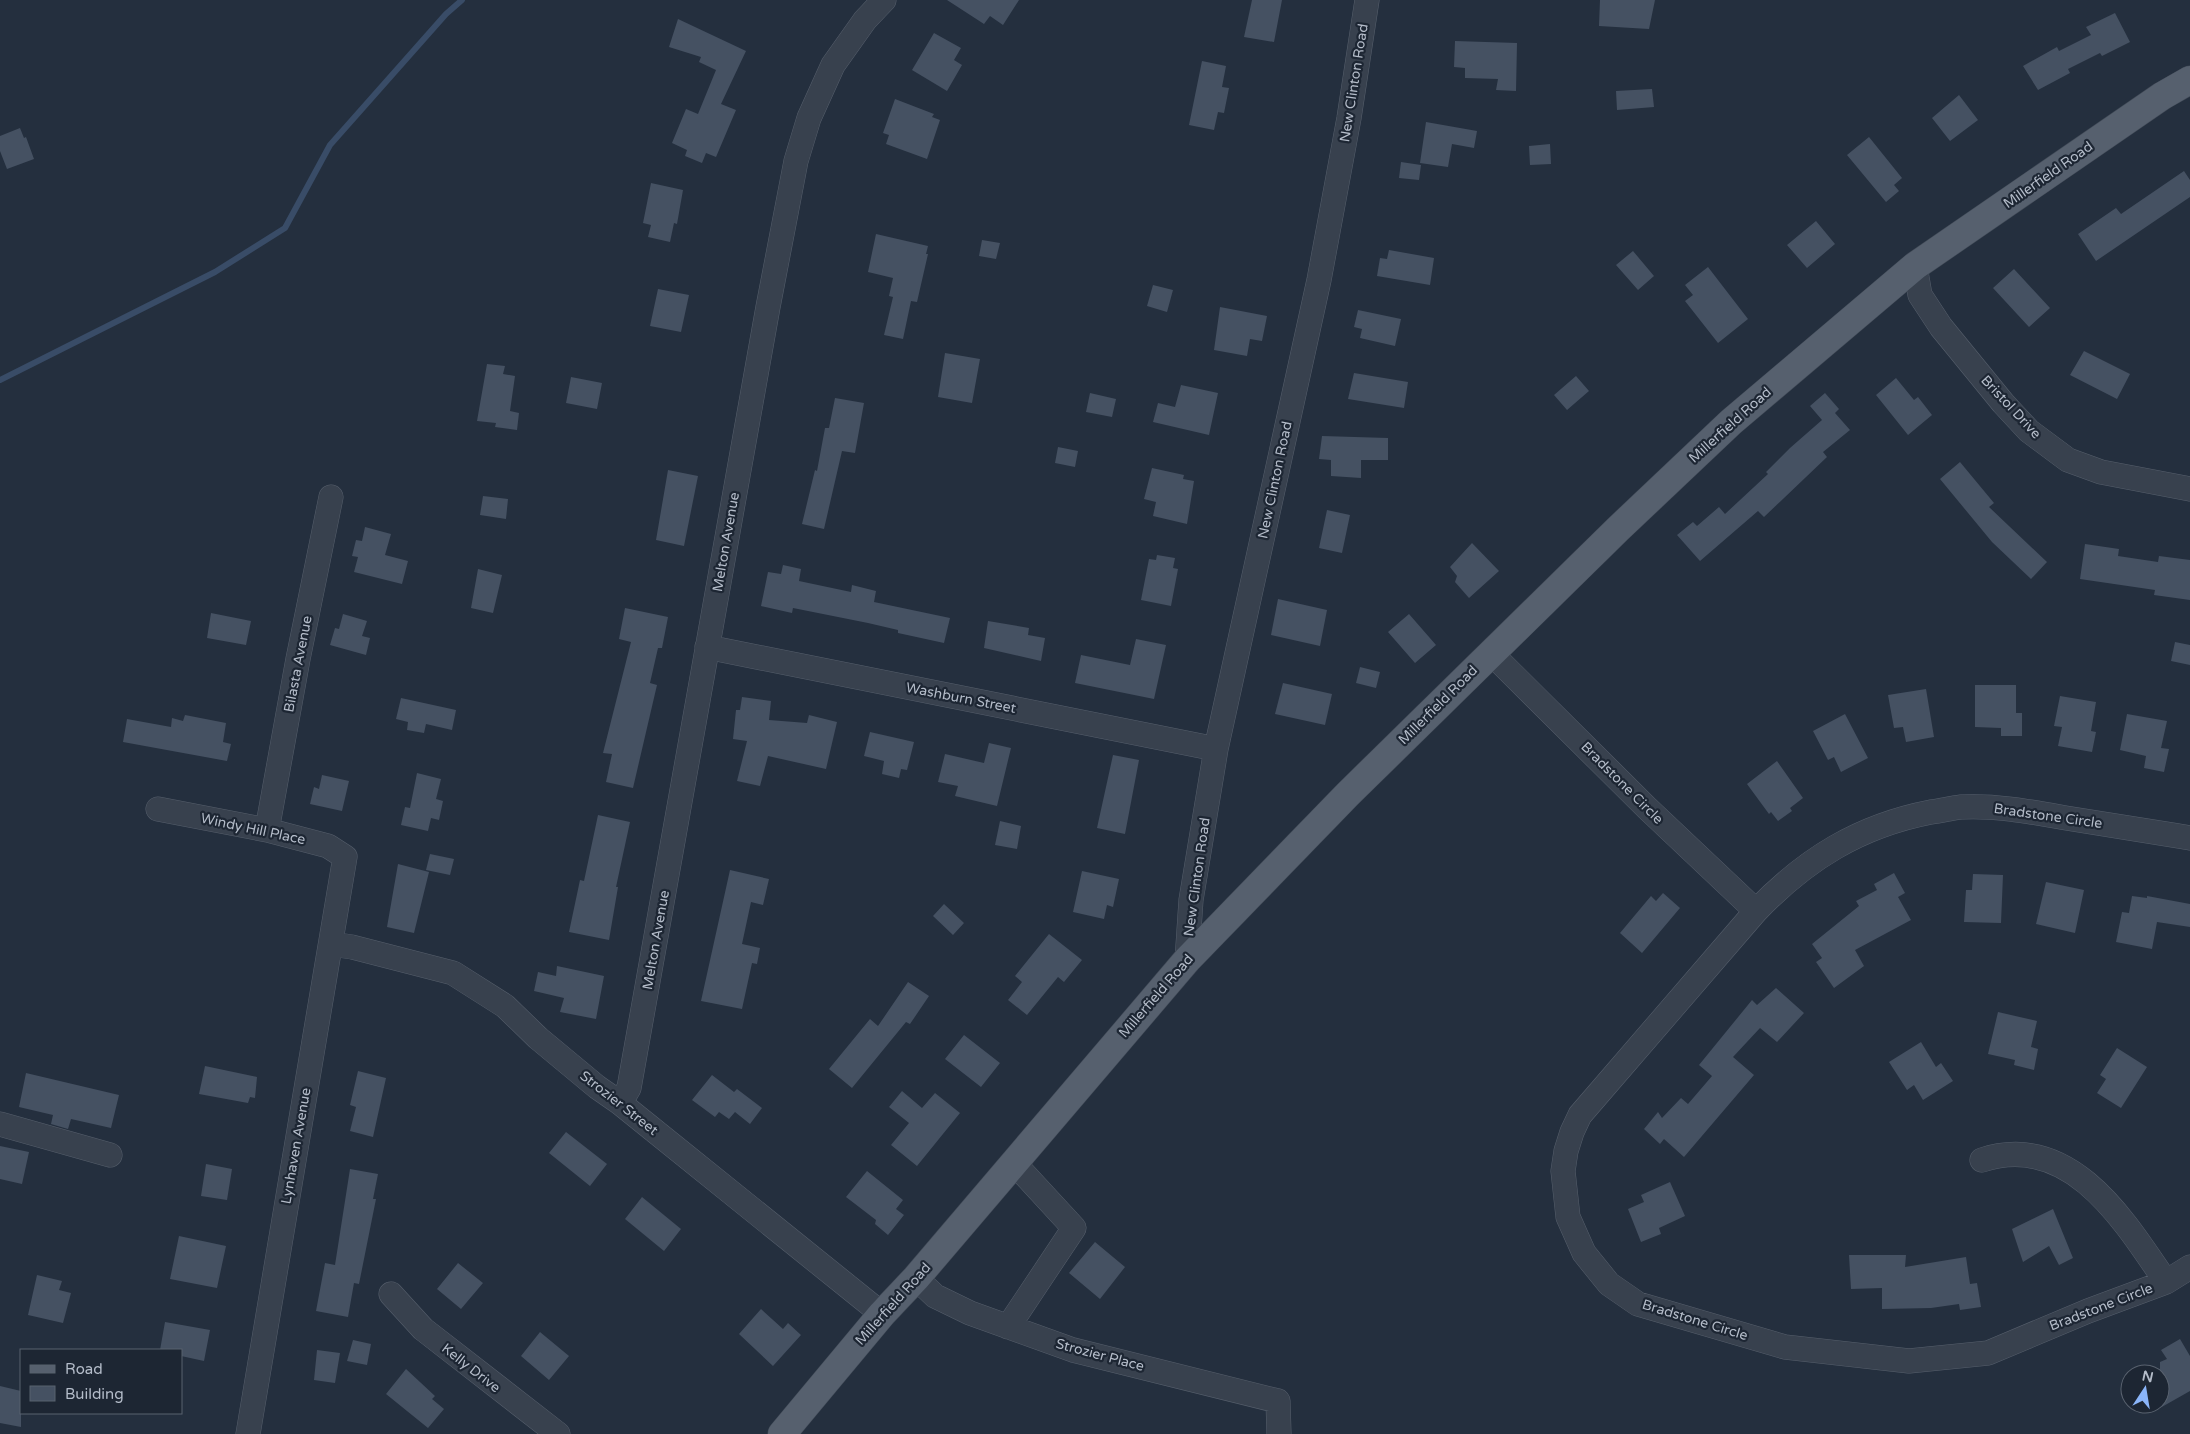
<svg xmlns="http://www.w3.org/2000/svg" width="2190" height="1434" font-family="'Varela Round',sans-serif">
  <style>
    .lines { fill: none; stroke-linecap: round; stroke-linejoin: round }
    .stream { stroke: #394c67; stroke-width: 6 }
    .building { fill: #455162 }
    .minor-casing { stroke: #565f6c; stroke-width: 25 }
    .major-casing { stroke: #414a57; stroke-width: 29 }
    .minor { stroke: #38414e; stroke-width: 24 }
    .major { stroke: #56606e; stroke-width: 28 }
    .labels { text-anchor: middle; dominant-baseline: central; stroke-width: 4.5; stroke-linejoin: round; paint-order: stroke }
    .street-label { font-size: 14px; fill: #b4bcc9; stroke: #1d2633 }
  </style>
  <rect width="100%" height="100%" fill="#242f3e"/>
  <g class="lines">
    <path class="stream" d="M 0,380 L 215,272 L 285,228 L 330,145 L 446,14 L 462,0"/>
  </g>
  <path class="building" d="M 947,0 L 1019,0 L 1003,25 L 990,16 L 984,24 Z
    M 1252,0 L 1282,0 L 1274,42 L 1244,37 Z
    M 1600,0 L 1655,0 L 1649,29 L 1599,26 Z
    M 2115,13 L 2130,42 L 2102,56 L 2100,53 L 2068,69 L 2070,73 L 2038,90 L 2023,66 L 2057,47 L 2059,51 L 2091,35 L 2086,27 Z
    M 678,19 L 746,51 L 721,104 L 736,110 L 716,157 L 706,153 L 702,163 L 685,156 L 687,150 L 672,143 L 686,109 L 698,114 L 716,70 L 699,62 L 701,57 L 669,47 Z
    M 934,33 L 961,48 L 954,60 L 962,65 L 947,91 L 912,70 Z
    M 1455,41 L 1517,43 L 1516,91 L 1496,90 L 1498,79 L 1465,78 L 1465,68 L 1454,67 Z
    M 1202,61 L 1226,66 L 1222,87 L 1229,88 L 1224,113 L 1218,112 L 1214,130 L 1189,125 Z
    M 1652,89 L 1654,107 L 1617,110 L 1616,91 Z
    M 1959,95 L 1978,120 L 1950,141 L 1932,118 Z
    M 895,99 L 934,114 L 932,117 L 940,120 L 927,159 L 886,144 L 889,135 L 883,133 Z
    M 1426,122 L 1477,131 L 1474,148 L 1452,144 L 1448,167 L 1420,163 Z
    M 20,128 L 24,138 L 26,137 L 34,159 L 7,169 L 0,151 L 0,136 Z
    M 1869,137 L 1902,178 L 1894,185 L 1899,191 L 1886,202 L 1847,155 Z
    M 1550,144 L 1551,164 L 1530,165 L 1529,146 Z
    M 1401,162 L 1421,165 L 1419,180 L 1399,178 Z
    M 2184,171 L 2190,180 L 2190,197 L 2096,261 L 2078,234 L 2116,208 L 2121,214 Z
    M 651,183 L 683,190 L 677,224 L 674,223 L 670,242 L 648,237 L 651,225 L 643,223 Z
    M 1816,221 L 1835,244 L 1807,268 L 1787,245 Z
    M 876,234 L 928,246 L 926,254 L 928,254 L 917,302 L 911,301 L 903,339 L 884,335 L 893,297 L 889,296 L 893,278 L 868,272 Z
    M 982,240 L 1000,243 L 996,259 L 979,256 Z
    M 1389,250 L 1434,258 L 1430,285 L 1377,276 L 1380,258 L 1387,259 Z
    M 1633,251 L 1654,276 L 1638,290 L 1616,265 Z
    M 1708,267 L 1748,319 L 1718,343 L 1685,301 L 1693,295 L 1685,285 Z
    M 2014,269 L 2050,308 L 2029,327 L 1993,288 Z
    M 1153,285 L 1173,290 L 1167,312 L 1147,306 Z
    M 658,289 L 689,295 L 681,332 L 650,326 Z
    M 1220,307 L 1267,316 L 1262,341 L 1250,339 L 1247,356 L 1214,350 Z
    M 1358,310 L 1401,319 L 1395,346 L 1360,338 L 1362,329 L 1354,327 Z
    M 2084,351 L 2130,374 L 2117,399 L 2070,375 Z
    M 945,353 L 980,359 L 972,403 L 938,397 Z
    M 487,364 L 505,366 L 503,374 L 515,376 L 510,411 L 519,413 L 517,430 L 495,427 L 496,423 L 477,421 Z
    M 1354,373 L 1408,382 L 1404,408 L 1348,399 Z
    M 1576,376 L 1589,391 L 1567,410 L 1554,395 Z
    M 571,377 L 602,383 L 597,409 L 566,403 Z
    M 1896,378 L 1914,400 L 1918,397 L 1932,415 L 1908,435 L 1876,395 Z
    M 1181,385 L 1218,393 L 1209,435 L 1153,422 L 1158,403 L 1175,407 Z
    M 1090,393 L 1116,399 L 1112,417 L 1086,412 Z
    M 1825,393 L 1839,409 L 1835,413 L 1850,430 L 1823,452 L 1827,457 L 1764,517 L 1758,511 L 1700,561 L 1677,535 L 1693,522 L 1697,526 L 1719,507 L 1725,514 L 1768,474 L 1766,472 L 1790,448 L 1822,420 L 1810,406 Z
    M 835,398 L 864,403 L 855,453 L 842,451 L 824,529 L 802,524 L 815,470 L 817,471 L 825,428 L 829,428 Z
    M 1322,436 L 1388,438 L 1388,460 L 1361,460 L 1361,478 L 1331,476 L 1331,460 L 1319,459 Z
    M 1058,447 L 1078,451 L 1075,467 L 1055,463 Z
    M 1960,462 L 1994,503 L 1989,507 L 2047,562 L 2031,579 L 1992,542 L 1940,479 Z
    M 1152,468 L 1184,475 L 1183,479 L 1194,481 L 1187,524 L 1153,516 L 1156,502 L 1144,499 Z
    M 668,470 L 698,476 L 684,546 L 656,540 Z
    M 483,496 L 508,499 L 506,519 L 480,515 Z
    M 1327,510 L 1350,515 L 1342,553 L 1319,548 Z
    M 365,527 L 391,534 L 385,555 L 408,561 L 402,584 L 354,572 L 358,557 L 352,556 L 356,540 L 362,541 Z
    M 1472,543 L 1499,571 L 1469,598 L 1455,582 L 1457,576 L 1450,567 Z
    M 2085,544 L 2119,549 L 2118,556 L 2158,562 L 2159,556 L 2190,560 L 2190,600 L 2154,595 L 2155,590 L 2080,579 Z
    M 1157,555 L 1175,558 L 1173,568 L 1178,569 L 1171,606 L 1141,600 L 1149,559 L 1156,560 Z
    M 783,565 L 801,569 L 799,581 L 851,592 L 852,585 L 876,591 L 874,602 L 950,618 L 944,643 L 898,633 L 898,630 L 868,623 L 793,608 L 792,613 L 761,606 L 768,572 L 781,574 Z
    M 478,569 L 502,575 L 493,613 L 471,608 Z
    M 1278,599 L 1327,610 L 1320,646 L 1271,635 Z
    M 625,608 L 668,617 L 662,648 L 658,648 L 650,683 L 657,685 L 633,788 L 606,782 L 612,754 L 603,753 L 631,642 L 619,639 Z
    M 211,613 L 251,621 L 246,645 L 207,638 Z
    M 343,614 L 367,621 L 362,636 L 370,638 L 366,655 L 330,645 L 335,628 L 339,629 Z
    M 1409,614 L 1436,645 L 1415,663 L 1388,632 Z
    M 988,621 L 1029,628 L 1028,635 L 1045,638 L 1041,661 L 984,648 Z
    M 1136,639 L 1166,645 L 1154,699 L 1075,683 L 1081,655 L 1130,665 Z
    M 2175,642 L 2190,645 L 2190,665 L 2171,661 Z
    M 1360,667 L 1380,672 L 1376,688 L 1356,683 Z
    M 1283,683 L 1332,694 L 1325,725 L 1275,714 Z
    M 1975,685 L 2016,685 L 2016,713 L 2022,713 L 2022,736 L 2001,736 L 2001,728 L 1975,727 Z
    M 1926,689 L 1934,737 L 1906,742 L 1903,727 L 1894,728 L 1888,695 Z
    M 2060,696 L 2096,702 L 2091,731 L 2096,732 L 2092,752 L 2058,746 L 2062,727 L 2054,726 Z
    M 742,697 L 771,701 L 769,720 L 807,723 L 809,715 L 837,722 L 826,769 L 768,756 L 760,786 L 737,781 L 747,741 L 733,739 L 736,710 L 740,710 Z
    M 401,698 L 456,710 L 452,730 L 426,724 L 424,733 L 407,730 L 408,722 L 396,719 Z
    M 1845,714 L 1868,758 L 1841,772 L 1834,757 L 1828,760 L 1813,731 Z
    M 2127,714 L 2167,721 L 2161,748 L 2169,749 L 2164,772 L 2144,768 L 2146,756 L 2120,750 Z
    M 185,715 L 226,723 L 223,742 L 231,744 L 227,761 L 123,742 L 127,719 L 171,727 L 172,718 L 183,721 Z
    M 870,732 L 914,742 L 907,770 L 901,769 L 899,778 L 882,774 L 884,761 L 864,756 Z
    M 989,743 L 1011,748 L 997,806 L 955,796 L 958,786 L 938,782 L 945,754 L 984,763 Z
    M 1113,755 L 1139,760 L 1125,834 L 1097,828 Z
    M 1777,761 L 1803,798 L 1790,808 L 1792,811 L 1778,821 L 1771,812 L 1769,814 L 1747,784 Z
    M 417,773 L 441,779 L 436,799 L 443,801 L 439,820 L 431,818 L 428,831 L 401,825 L 405,807 L 410,808 Z
    M 322,775 L 349,781 L 342,811 L 310,804 L 314,787 L 319,789 Z
    M 598,815 L 630,822 L 616,887 L 618,887 L 609,940 L 569,932 L 580,880 L 584,881 Z
    M 1000,821 L 1021,826 L 1017,849 L 995,845 Z
    M 430,854 L 454,859 L 450,875 L 426,870 Z
    M 398,864 L 429,872 L 414,933 L 387,927 Z
    M 730,870 L 769,879 L 763,905 L 751,902 L 742,944 L 760,948 L 757,964 L 752,963 L 742,1009 L 701,1001 Z
    M 1082,871 L 1119,879 L 1113,907 L 1107,905 L 1104,919 L 1073,912 Z
    M 1894,873 L 1905,893 L 1898,897 L 1911,920 L 1855,950 L 1864,966 L 1834,988 L 1816,962 L 1822,958 L 1812,944 L 1859,906 L 1856,901 L 1877,890 L 1874,884 Z
    M 1973,874 L 2003,875 L 2001,923 L 1964,922 L 1966,890 L 1972,890 Z
    M 2046,882 L 2084,890 L 2075,933 L 2036,924 Z
    M 1663,893 L 1680,908 L 1642,953 L 1620,933 L 1651,896 L 1656,901 Z
    M 2132,896 L 2147,898 L 2147,896 L 2190,904 L 2190,927 L 2157,922 L 2152,949 L 2116,942 L 2122,912 L 2129,913 Z
    M 944,904 L 964,923 L 953,935 L 933,916 Z
    M 1049,934 L 1082,960 L 1064,982 L 1058,977 L 1027,1015 L 1008,1000 L 1022,982 L 1015,976 Z
    M 557,966 L 604,976 L 596,1019 L 560,1012 L 564,998 L 534,991 L 538,972 L 556,976 Z
    M 908,982 L 929,996 L 910,1024 L 906,1022 L 852,1088 L 829,1069 L 870,1019 L 878,1026 Z
    M 1776,988 L 1804,1013 L 1777,1042 L 1760,1028 L 1733,1057 L 1754,1075 L 1684,1157 L 1664,1139 L 1660,1144 L 1644,1129 L 1658,1112 L 1662,1118 L 1681,1098 L 1688,1104 L 1712,1076 L 1699,1065 L 1752,1000 L 1757,1005 Z
    M 1998,1012 L 2037,1021 L 2031,1047 L 2038,1049 L 2034,1070 L 2014,1065 L 2015,1060 L 1988,1054 Z
    M 964,1035 L 1000,1063 L 981,1087 L 945,1059 Z
    M 1921,1042 L 1936,1067 L 1941,1063 L 1953,1081 L 1923,1100 L 1914,1085 L 1907,1090 L 1889,1062 Z
    M 2117,1048 L 2147,1067 L 2121,1108 L 2097,1093 L 2106,1079 L 2100,1075 Z
    M 205,1066 L 257,1077 L 255,1098 L 250,1097 L 248,1103 L 199,1094 Z
    M 358,1071 L 386,1078 L 373,1137 L 350,1131 L 356,1107 L 350,1105 Z
    M 26,1073 L 119,1095 L 111,1128 L 71,1119 L 68,1129 L 51,1124 L 53,1115 L 19,1107 Z
    M 712,1075 L 734,1092 L 737,1089 L 762,1108 L 750,1124 L 735,1112 L 729,1119 L 719,1112 L 715,1117 L 692,1100 Z
    M 902,1091 L 922,1108 L 935,1093 L 960,1113 L 917,1166 L 891,1145 L 909,1123 L 889,1107 Z
    M 566,1132 L 607,1164 L 590,1186 L 549,1153 Z
    M 0,1146 L 29,1152 L 22,1184 L 0,1179 Z
    M 206,1164 L 232,1169 L 227,1200 L 201,1196 Z
    M 350,1169 L 378,1174 L 373,1199 L 376,1199 L 359,1284 L 354,1283 L 348,1317 L 316,1311 L 325,1263 L 335,1265 Z
    M 867,1171 L 903,1200 L 896,1209 L 904,1215 L 888,1235 L 875,1224 L 876,1220 L 846,1197 Z
    M 1670,1182 L 1685,1216 L 1659,1228 L 1661,1234 L 1641,1242 L 1628,1209 L 1644,1202 L 1641,1195 Z
    M 642,1197 L 681,1229 L 664,1251 L 625,1219 Z
    M 2053,1209 L 2073,1258 L 2059,1265 L 2049,1246 L 2023,1262 L 2012,1229 Z
    M 179,1236 L 226,1246 L 217,1288 L 170,1279 Z
    M 1095,1242 L 1125,1267 L 1100,1299 L 1069,1273 Z
    M 1849,1255 L 1906,1255 L 1905,1267 L 1966,1257 L 1970,1284 L 1977,1283 L 1981,1307 L 1960,1310 L 1959,1304 L 1931,1308 L 1882,1309 L 1882,1288 L 1851,1289 Z
    M 458,1263 L 483,1283 L 461,1309 L 437,1289 Z
    M 37,1275 L 62,1281 L 59,1290 L 71,1293 L 63,1323 L 28,1315 Z
    M 761,1309 L 783,1329 L 788,1323 L 801,1335 L 773,1366 L 739,1334 Z
    M 165,1322 L 210,1330 L 204,1361 L 181,1356 L 181,1350 L 160,1350 Z
    M 540,1332 L 569,1356 L 549,1380 L 521,1356 Z
    M 2180,1339 L 2190,1356 L 2190,1391 L 2160,1408 L 2160,1362 L 2167,1359 L 2161,1350 Z
    M 353,1340 L 371,1344 L 367,1365 L 347,1361 Z
    M 317,1350 L 340,1353 L 335,1383 L 314,1380 Z
    M 406,1369 L 435,1396 L 432,1399 L 444,1409 L 428,1428 L 386,1394 Z
    M 0,1386 L 21,1391 L 21,1427 L 0,1423 Z"/>
  <g class="lines">
    <g class="minor-casing">
      <path id="minor" d="M 1915,266 L 1920,295 L 1941,327 L 2003,403 L 2029,431 L 2068,460 L 2101,472 L 2190,489
        M 707,647 L 1216,749
        M 1491,653 L 1647,808 L 1756,911
        M 158,809 L 267,830 L 328,846 L 345,857 L 248,1434
        M 267,830 L 298,659 L 331,497
        M 2190,838 C 2149,831 2108,825 2066,818 C 2032,812 1996,805 1961,807 C 1951,808 1941,811 1931,812 C 1859,826 1806,859 1756,911 L 1580,1115 L 1572,1132 L 1566,1151 L 1563,1171 L 1568,1217 L 1584,1253 L 1609,1284 L 1638,1304 L 1785,1347 L 1909,1361 L 1988,1353 L 2088,1311 L 2166,1282 L 2190,1267
        M 331,944 L 352,947 L 453,973 L 505,1006 L 538,1038 L 597,1087 L 620,1103 L 882,1314
        M 1187,960 L 1191,900 L 1216,749 L 1319,280 L 1349,118 L 1367,0
        M 620,1103 L 629,1088 L 768,307 L 796,161 L 809,118 L 833,65 L 865,20 L 884,0
        M 0,1124 L 110,1155
        M 1982,1160 C 2070,1131 2124,1220 2166,1282
        M 916,1278 L 935,1296 L 970,1313 L 1073,1350 L 1278,1401 L 1279,1434
        M 391,1294 L 423,1329 L 558,1434
        M 1008,1327 L 1074,1228 L 1014,1163"/>
    </g>
    <g class="major-casing">
      <path id="major" d="M 782,1434 L 882,1314 L 916,1278 L 1187,960 L 1348,794 L 1618,529 L 1731,422 L 1915,266 L 2162,96 L 2190,80"/>
    </g>
    <use href="#minor" class="minor"/>
    <use href="#major" class="major"/>
  </g>
  <g class="labels">
    <g class="street-label">
      <text transform="translate(1354 83) rotate(-81)">New Clinton Road</text>
      <text transform="translate(2048 175) rotate(-35)">Millerfield Road</text>
      <text transform="translate(2011 407) rotate(47)">Bristol Drive</text>
      <text transform="translate(1730 425) rotate(-42)">Millerfield Road</text>
      <text transform="translate(1275 480) rotate(-78)">New Clinton Road</text>
      <text transform="translate(726 542) rotate(-80)">Melton Avenue</text>
      <text transform="translate(298 664) rotate(-79)">Bilasta Avenue</text>
      <text transform="translate(961 698) rotate(11)">Washburn Street</text>
      <text transform="translate(1438 705) rotate(-45)">Millerfield Road</text>
      <text transform="translate(1622 783) rotate(45)">Bradstone Circle</text>
      <text transform="translate(2048 816) rotate(8)">Bradstone Circle</text>
      <text transform="translate(253 829) rotate(12)">Windy Hill Place</text>
      <text transform="translate(1197 877) rotate(-82)">New Clinton Road</text>
      <text transform="translate(656 940) rotate(-80)">Melton Avenue</text>
      <text transform="translate(1156 996) rotate(-49)">Millerfield Road</text>
      <text transform="translate(619 1103) rotate(38)">Strozier Street</text>
      <text transform="translate(296 1146) rotate(-80)">Lynhaven Avenue</text>
      <text transform="translate(893 1304) rotate(-48)">Millerfield Road</text>
      <text transform="translate(2101 1307) rotate(-21)">Bradstone Circle</text>
      <text transform="translate(1695 1320) rotate(17)">Bradstone Circle</text>
      <text transform="translate(1100 1355) rotate(15)">Strozier Place</text>
      <text transform="translate(471 1368) rotate(38)">Kelly Drive</text>
    </g>
  </g>
  <rect x="20" y="1349" width="162" height="65" fill="#1d2633" stroke="#59626f"/>
  <rect x="30" y="1365" width="25" height="8" fill="#56606e" stroke="#59626f"/>
  <text x="65" y="1374" font-size="15" fill="#b4bcc9">Road</text>
  <rect x="30" y="1386" width="25" height="15" fill="#455162" stroke="#59626f"/>
  <text x="65" y="1399" font-size="15" fill="#b4bcc9">Building</text>
  <g transform="translate(2145 1389) rotate(12)"><circle r="24" fill="#1d2633" stroke="#59626f"/>
  <path d="M0-4L9 19L0 12L-9 19Z" fill="#8ab4f8"/>
  <text y="-8" font-size="14" font-weight="bold" text-anchor="middle" fill="#b4bcc9">N</text>
  </g>
</svg>
